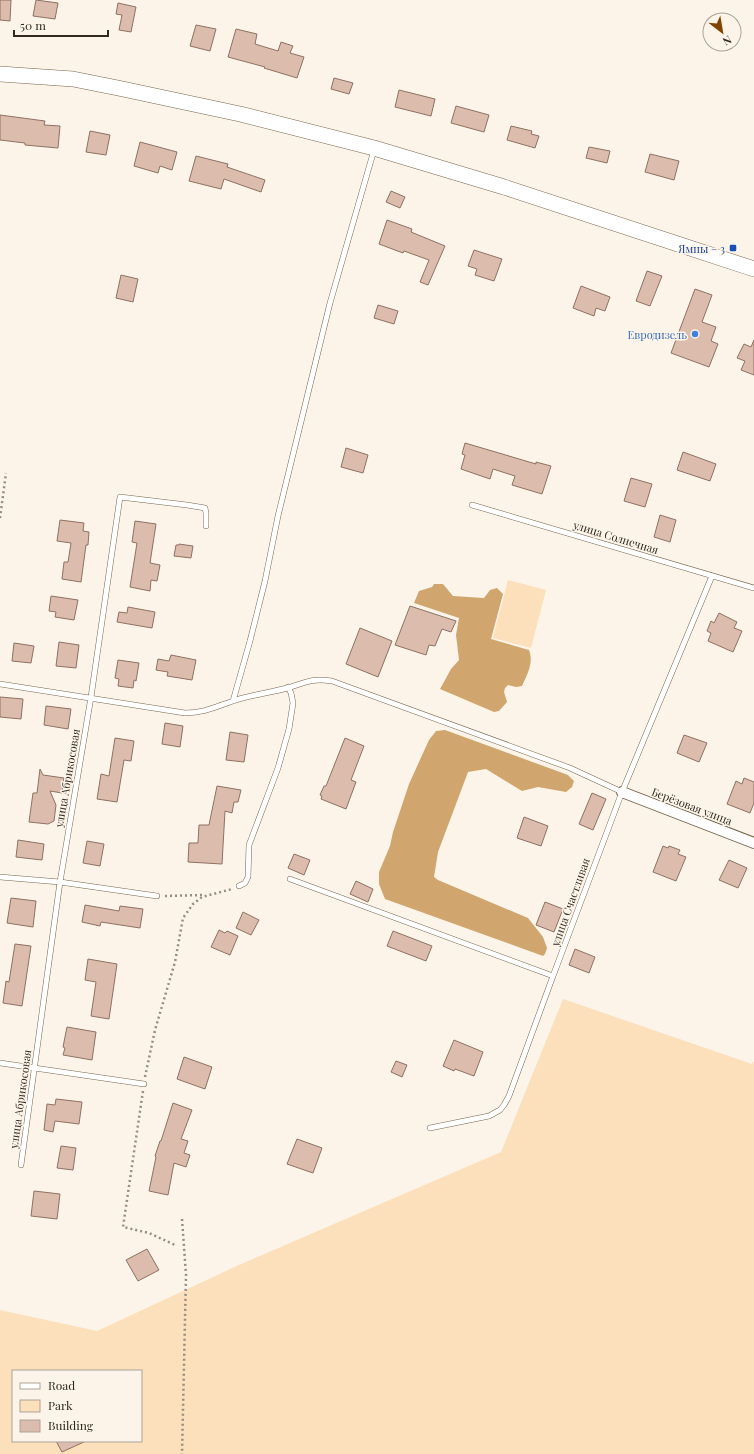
<svg xmlns="http://www.w3.org/2000/svg" width="754" height="1454" font-family="'Playfair Display',serif">
  <style>
    .green { fill: #fcdfbb; fill-rule: evenodd }
    .forest { fill: #d0a66e }
    .building { fill: #dcbcac; stroke: #8e7162 }
    .lines { fill: none; stroke-linecap: round; stroke-linejoin: round }
    .service-casing { stroke: #78664e; stroke-width: 6 }
    .minor-casing { stroke: #78664e; stroke-width: 12 }
    .secondary-casing { stroke: #78664e; stroke-width: 16 }
    .path { stroke: #958d82; stroke-width: 2.5; stroke-dasharray: 2 3; stroke-linecap: butt }
    .service { stroke: #fff; stroke-width: 5 }
    .minor { stroke: #fff; stroke-width: 10 }
    .secondary { stroke: #fff; stroke-width: 15 }
    .transit-dot { fill: #1a4fb4; stroke: #fcf4e9; stroke-width: 1.5 }
    .shop-dot { fill: #3f7fe0; stroke: #fcf4e9; stroke-width: 1.5 }
    .labels { text-anchor: middle; dominant-baseline: central; stroke-width: 3; stroke-linejoin: round; paint-order: stroke }
    .transit-label { font-size: 11px; fill: #164399; stroke: #fcf4e9; text-anchor: end }
    .shop-label { font-size: 11px; fill: #366cbe; stroke: #fcf4e9; text-anchor: end }
    .street-label { font-size: 11px; fill: #31291e; stroke: #fcf4e9 }
  </style>
  <rect width="100%" height="100%" fill="#fcf4e9"/>
  <path class="green" d="M 508,580 L 546,590 L 531,648 L 493,638 Z
    M 563,999 L 752,1064 L 754,1061 L 754,1454 L 0,1454 L 0,1310 L 97,1331 L 239,1265 L 501,1152 ZM 13,1371 L 141,1371 L 141,1441 L 13,1441 Z"/>
  <path class="forest" d="M 434,584 L 443,584 L 453,596 L 484,598 L 490,590 L 497,588 L 503,594 L 491,639 L 529,650 C 534,663 527,675 522,686 L 516,687 L 508,685 L 505,688 L 504,692 L 507,702 L 499,711 L 494,712 L 440,689 L 451,669 L 459,660 L 456,635 L 459,618 L 414,603 L 419,591 L 432,587 Z
    M 445,730 L 568,775 L 574,781 L 572,787 L 566,792 L 538,787 L 522,791 L 486,769 L 468,772 L 438,852 L 434,877 L 438,880 L 528,918 L 543,937 L 547,948 L 545,954 L 543,956 L 385,899 L 379,884 L 379,872 L 390,846 L 393,832 L 409,784 L 429,740 L 436,731 Z"/>
  <path class="building" d="M 0,0 L 11,0 L 10,21 L 0,20 Z
    M 36,0 L 58,3 L 55,19 L 33,16 Z
    M 118,3 L 136,7 L 131,32 L 119,30 L 122,15 L 116,14 Z
    M 196,25 L 216,29 L 210,51 L 190,46 Z
    M 236,29 L 257,34 L 255,44 L 278,51 L 281,42 L 293,46 L 290,53 L 304,57 L 297,78 L 264,68 L 265,67 L 228,57 Z
    M 334,78 L 353,83 L 349,94 L 331,89 Z
    M 399,90 L 435,99 L 431,116 L 395,107 Z
    M 456,106 L 489,115 L 484,132 L 451,123 Z
    M 0,115 L 45,121 L 44,125 L 60,126 L 58,148 L 25,145 L 25,143 L 0,140 Z
    M 511,126 L 532,131 L 531,134 L 539,136 L 535,148 L 507,140 Z
    M 90,131 L 110,135 L 106,155 L 86,152 Z
    M 140,142 L 177,152 L 172,170 L 160,166 L 158,173 L 134,166 Z
    M 589,147 L 610,151 L 607,163 L 586,158 Z
    M 650,154 L 679,161 L 674,180 L 645,172 Z
    M 196,156 L 228,164 L 227,167 L 265,180 L 261,192 L 224,179 L 221,189 L 189,181 Z
    M 391,191 L 405,197 L 400,208 L 386,202 Z
    M 387,220 L 412,229 L 411,232 L 445,246 L 428,285 L 420,282 L 429,260 L 404,251 L 403,253 L 379,244 Z
    M 474,250 L 502,259 L 494,281 L 475,275 L 477,269 L 468,266 Z
    M 647,271 L 662,276 L 650,306 L 636,301 Z
    M 121,275 L 138,279 L 133,302 L 116,298 Z
    M 581,286 L 610,297 L 605,311 L 596,308 L 594,316 L 573,308 Z
    M 695,289 L 712,295 L 702,322 L 716,327 L 711,341 L 718,344 L 709,367 L 671,353 Z
    M 378,305 L 398,311 L 394,324 L 374,318 Z
    M 754,340 L 754,375 L 741,370 L 745,361 L 737,358 L 744,344 L 751,347 Z
    M 465,443 L 536,464 L 536,462 L 551,466 L 542,494 L 512,485 L 515,476 L 493,469 L 490,479 L 461,469 L 465,455 L 462,454 Z
    M 346,448 L 368,455 L 363,473 L 341,467 Z
    M 683,452 L 716,464 L 710,481 L 677,470 Z
    M 631,478 L 652,484 L 645,507 L 624,501 Z
    M 660,515 L 676,520 L 670,542 L 654,537 Z
    M 60,520 L 84,523 L 83,531 L 89,532 L 88,545 L 86,545 L 81,582 L 62,579 L 64,562 L 68,562 L 71,543 L 57,541 Z
    M 135,521 L 156,524 L 150,563 L 160,565 L 157,581 L 151,580 L 150,591 L 130,587 L 137,543 L 132,542 Z
    M 179,544 L 193,546 L 191,558 L 174,556 L 176,545 L 179,545 Z
    M 51,596 L 78,600 L 74,620 L 55,617 L 56,612 L 49,611 Z
    M 410,606 L 456,621 L 451,632 L 442,629 L 435,646 L 429,645 L 426,655 L 395,645 Z
    M 128,607 L 155,612 L 152,628 L 117,622 L 119,612 L 127,613 Z
    M 719,613 L 737,622 L 734,628 L 742,631 L 733,652 L 708,641 L 711,633 L 707,631 L 711,621 L 714,623 Z
    M 360,628 L 392,641 L 378,677 L 346,664 Z
    M 59,642 L 79,645 L 76,668 L 56,666 Z
    M 14,643 L 34,646 L 31,663 L 12,661 Z
    M 171,655 L 196,660 L 192,680 L 167,676 L 168,672 L 156,670 L 158,659 L 169,661 Z
    M 118,660 L 139,663 L 136,681 L 134,680 L 133,688 L 118,686 L 119,679 L 115,678 Z
    M 0,697 L 23,699 L 21,719 L 0,717 Z
    M 46,706 L 71,709 L 68,729 L 44,725 Z
    M 165,723 L 183,726 L 180,747 L 162,744 Z
    M 230,732 L 248,735 L 244,762 L 226,760 Z
    M 684,735 L 707,743 L 699,762 L 677,753 Z
    M 115,738 L 134,741 L 131,761 L 124,760 L 117,802 L 97,799 L 101,774 L 109,776 Z
    M 345,738 L 364,746 L 351,780 L 356,782 L 346,809 L 321,799 L 322,796 L 320,795 L 324,786 L 326,786 Z
    M 40,769 L 43,775 L 64,778 L 62,793 L 50,791 L 56,805 L 54,821 L 48,824 L 29,822 L 33,793 L 37,793 Z
    M 744,778 L 754,782 L 754,803 L 750,813 L 727,804 L 736,781 L 742,784 Z
    M 217,786 L 241,790 L 238,802 L 234,802 L 232,813 L 225,811 L 222,864 L 188,862 L 189,843 L 198,843 L 199,825 L 209,825 Z
    M 592,793 L 606,799 L 593,830 L 579,824 Z
    M 524,817 L 548,826 L 541,846 L 517,838 Z
    M 18,840 L 44,844 L 42,860 L 16,857 Z
    M 87,841 L 104,844 L 100,866 L 83,863 Z
    M 663,846 L 668,848 L 669,846 L 680,850 L 678,854 L 686,857 L 676,881 L 653,872 Z
    M 294,854 L 310,860 L 304,875 L 288,868 Z
    M 729,860 L 747,868 L 738,888 L 719,880 Z
    M 356,881 L 373,889 L 368,902 L 350,894 Z
    M 11,898 L 36,901 L 33,927 L 7,923 Z
    M 545,902 L 563,909 L 554,932 L 536,925 Z
    M 85,905 L 119,911 L 120,906 L 143,909 L 140,928 L 101,922 L 100,926 L 82,922 Z
    M 243,912 L 259,920 L 251,935 L 236,928 Z
    M 219,930 L 225,933 L 227,931 L 238,936 L 230,955 L 211,947 Z
    M 393,931 L 432,946 L 426,961 L 387,946 Z
    M 15,944 L 31,946 L 22,1006 L 3,1003 L 6,981 L 9,982 Z
    M 575,949 L 595,957 L 589,973 L 569,965 Z
    M 88,959 L 117,964 L 109,1019 L 91,1016 L 96,982 L 85,980 Z
    M 67,1027 L 96,1032 L 92,1060 L 63,1055 L 65,1048 L 63,1047 Z
    M 454,1040 L 483,1052 L 474,1076 L 455,1069 L 454,1071 L 443,1066 Z
    M 184,1057 L 212,1067 L 205,1089 L 177,1079 Z
    M 396,1061 L 407,1065 L 402,1077 L 391,1072 Z
    M 56,1099 L 82,1102 L 79,1124 L 55,1121 L 53,1132 L 44,1130 L 47,1104 L 55,1105 Z
    M 173,1103 L 192,1110 L 181,1139 L 188,1141 L 184,1153 L 190,1155 L 186,1167 L 174,1163 L 168,1195 L 149,1191 L 156,1157 L 155,1156 L 160,1141 L 161,1141 Z
    M 297,1139 L 322,1148 L 313,1173 L 287,1164 Z
    M 61,1146 L 76,1148 L 73,1170 L 57,1168 Z
    M 34,1191 L 60,1194 L 57,1219 L 31,1216 Z
    M 147,1249 L 159,1270 L 138,1281 L 126,1260 Z
    M 56,1441 L 86,1441 L 62,1452 Z"/>
  <g class="lines">
    <g class="service-casing">
      <path id="service" d="M 472,505 L 754,588
        M 0,684 L 185,713 C 204,713 215,707 233,701 C 250,695 269,693 287,688 C 307,682 311,678 332,681 L 570,768 L 622,792
        M 233,701 L 250,641 L 265,581 L 278,516 L 330,303 L 374,150
        M 0,877 L 60,882 L 157,896
        M 290,879 L 553,976 L 622,792 L 712,576
        M 239,886 L 245,883 L 248,877 L 249,845 L 278,768 L 289,729 L 293,703 L 291,693 L 288,687
        M 0,1063 L 144,1084
        M 430,1128 L 489,1116 L 500,1110 L 504,1105 L 509,1096 L 553,976
        M 21,1165 L 60,882 L 91,697 L 120,497 L 187,505 L 205,508 L 206,513 L 206,526"/>
    </g>
    <g class="minor-casing">
      <path id="minor" d="M 622,792 L 754,843"/>
    </g>
    <g class="secondary-casing">
      <path id="secondary" d="M 0,74 L 73,79 L 118,88 L 240,114 L 374,148 L 504,187 L 754,269"/>
    </g>
    <path class="path" d="M 0,518 L 6,473
      M 165,896 L 203,895
      M 145,1077 L 155,1030 L 175,962 L 183,918 L 193,904 L 202,897 L 232,889
      M 143,1091 L 123,1227 L 149,1233 L 175,1245
      M 182,1219 L 186,1275 L 182,1454"/>
    <use href="#service" class="service"/>
    <use href="#minor" class="minor"/>
    <use href="#secondary" class="secondary"/>
  </g>
  <rect class="transit-dot" x="729" y="244" width="8" height="8" rx="2"/>
  <circle class="shop-dot" cx="695" cy="334" r="4"/>
  <g class="labels">
    <g class="transit-label">
      <text x="725" y="248">Ямны – 3</text>
    </g>
    <g class="shop-label">
      <text x="687" y="334">Евродизель</text>
    </g>
    <g class="street-label">
      <text transform="translate(616 537) rotate(17)">улица Солнечная</text>
      <text transform="translate(67 778) rotate(-80)">улица Абрикосовая</text>
      <text transform="translate(692 806) rotate(21)">Берёзовая улица</text>
      <text transform="translate(570 902) rotate(-70)">улица Счастливая</text>
      <text transform="translate(20 1099) rotate(-82)">улица Абрикосовая</text>
    </g>
  </g>
  <rect x="12" y="1370" width="130" height="72" fill="#fcf4e9" stroke="#aba398"/>
  <rect x="20" y="1383" width="20" height="6" fill="#ffffff" stroke="#aba398"/>
  <text x="48" y="1390" font-size="12" fill="#31291e">Road</text>
  <rect x="20" y="1400" width="20" height="12" fill="#fcdfbb" stroke="#aba398"/>
  <text x="48" y="1410" font-size="12" fill="#31291e">Park</text>
  <rect x="20" y="1420" width="20" height="12" fill="#dcbcac" stroke="#aba398"/>
  <text x="48" y="1430" font-size="12" fill="#31291e">Building</text>
  <g transform="translate(722 32) rotate(149)"><circle r="19" fill="#fcf4e9" stroke="#aba398"/>
  <path d="M0-3L7 15L0 10L-7 15Z" fill="#814400"/>
  <text y="-6" font-size="11" font-weight="bold" text-anchor="middle" fill="#31291e">N</text>
  </g>
  <path d="M14 30v6h94v-6" fill="none" stroke="#31291e" stroke-width="2"/>
  <text x="20" y="30" font-size="12" fill="#31291e" stroke="#fcf4e9" stroke-width="3" paint-order="stroke">50 m</text>
</svg>
